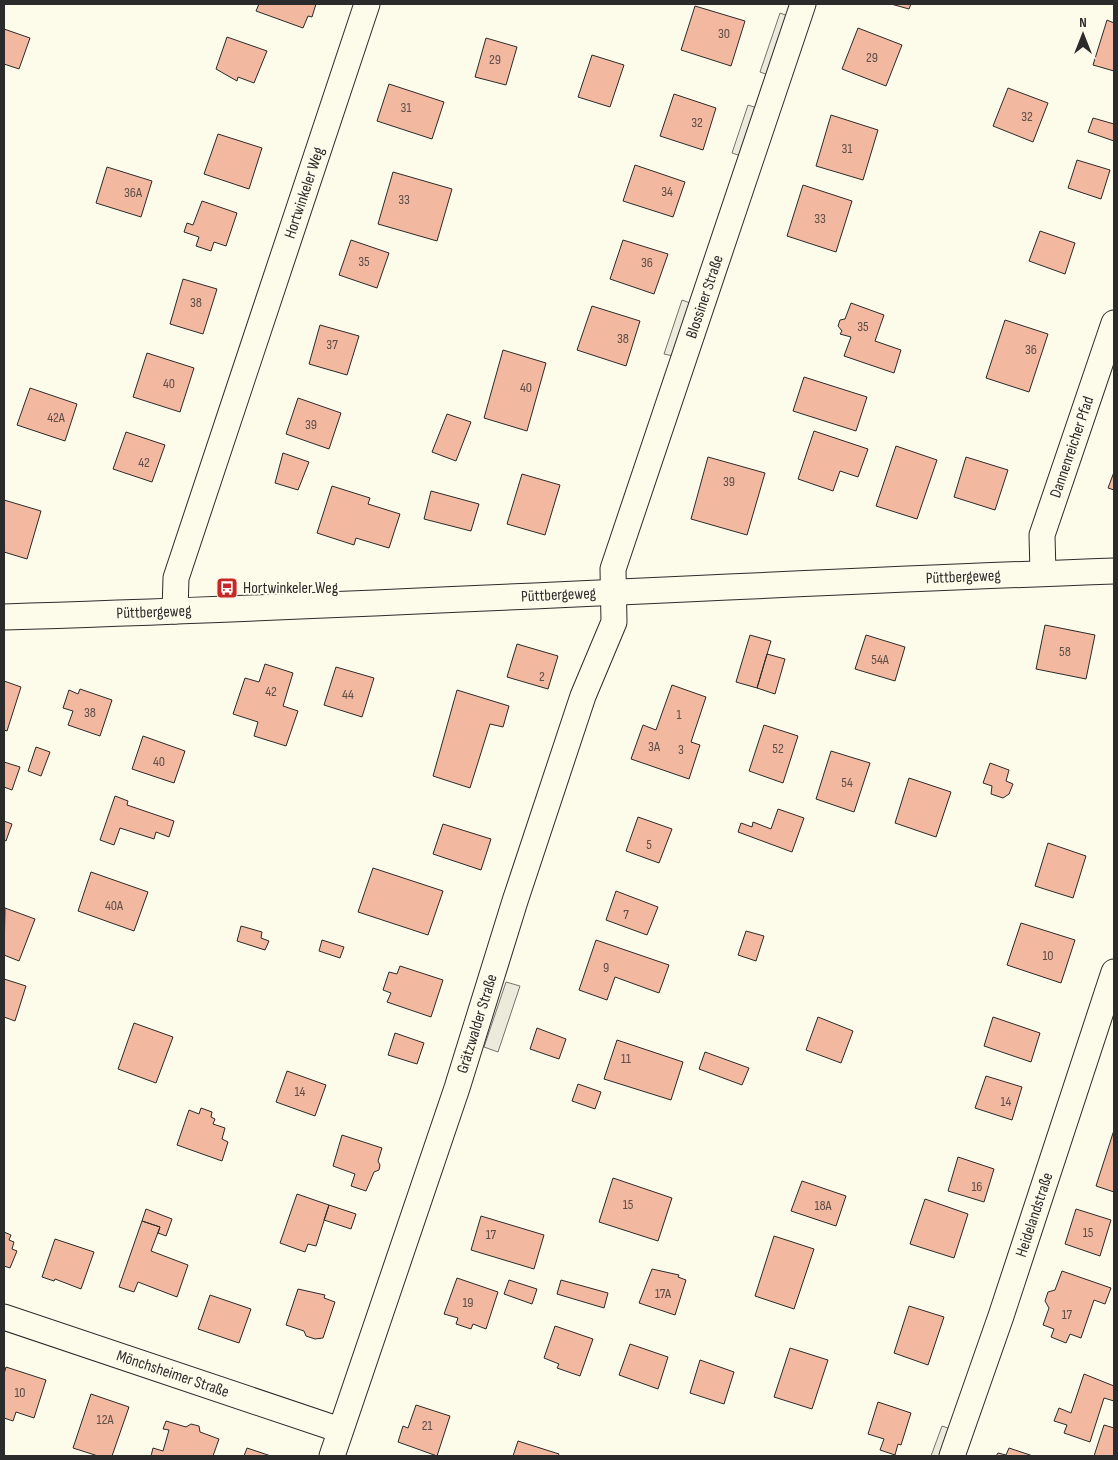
<svg xmlns="http://www.w3.org/2000/svg" width="1118" height="1460" font-family="'Sofia Sans Condensed',sans-serif">
  <style>
    .parking { fill: #eceadb; stroke: #74746e }
    .building { fill: #f2b8a0; stroke: #2b2b2b }
    .lines { fill: none; stroke-linecap: round; stroke-linejoin: round }
    .street-casing { stroke: #2b2b2b; stroke-width: 27 }
    .street { stroke: #fdfbea; stroke-width: 25 }
    .labels { text-anchor: middle; dominant-baseline: central; stroke-width: 4; stroke-linejoin: round; paint-order: stroke }
    .number-label { font-size: 14px; fill: #5d4e48 }
    .street-label { font-size: 16px; fill: #2b2b2b; stroke: #fdfbea }
    .poi-label { font-size: 16px; fill: #2b2b2b; stroke: #fdfbea; text-anchor: start }
  </style>
  <rect width="100%" height="100%" fill="#fdfbea"/>
  <path class="parking" d="M 780,13 L 788,16 L 768,75 L 760,72 Z
    M 748,105 L 757,108 L 741,156 L 732,153 Z
    M 682,300 L 690,303 L 673,356 L 664,354 Z
    M 506,982 L 520,986 L 498,1052 L 484,1047 Z
    M 942,1426 L 951,1429 L 941,1456 L 931,1456 Z"/>
  <path class="building" d="M 259,4 L 316,4 L 312,17 L 308,16 L 303,28 L 256,11 Z
    M 891,4 L 911,4 L 909,9 Z
    M 695,6 L 745,21 L 731,66 L 681,50 Z
    M 1107,20 L 1114,23 L 1114,71 L 1093,65 Z
    M 858,28 L 902,45 L 886,86 L 842,69 Z
    M 4,29 L 30,38 L 19,69 L 4,64 Z
    M 227,37 L 267,51 L 254,83 L 238,77 L 237,81 L 216,69 Z
    M 486,38 L 517,47 L 506,85 L 475,77 Z
    M 592,55 L 624,65 L 610,107 L 578,97 Z
    M 389,84 L 444,102 L 432,139 L 377,121 Z
    M 1008,88 L 1048,103 L 1033,142 L 993,126 Z
    M 674,94 L 716,108 L 703,150 L 660,136 Z
    M 831,115 L 878,130 L 863,180 L 816,166 Z
    M 1093,118 L 1114,124 L 1114,141 L 1088,132 Z
    M 218,134 L 262,148 L 249,189 L 204,174 Z
    M 1077,160 L 1110,170 L 1101,199 L 1068,188 Z
    M 635,165 L 685,182 L 673,217 L 623,201 Z
    M 107,167 L 152,181 L 141,217 L 96,203 Z
    M 393,172 L 452,189 L 437,241 L 378,224 Z
    M 803,185 L 852,201 L 836,252 L 787,236 Z
    M 202,201 L 237,213 L 226,246 L 214,242 L 211,251 L 196,246 L 199,237 L 184,232 L 187,223 L 193,225 Z
    M 1040,231 L 1075,243 L 1065,274 L 1029,261 Z
    M 351,240 L 389,253 L 377,288 L 339,275 Z
    M 623,240 L 668,254 L 654,294 L 610,279 Z
    M 183,279 L 217,289 L 203,334 L 170,324 Z
    M 851,303 L 884,315 L 875,341 L 901,350 L 894,373 L 844,356 L 851,337 L 840,334 L 842,331 L 838,326 L 840,320 L 845,319 Z
    M 592,306 L 640,321 L 626,366 L 577,350 Z
    M 1005,320 L 1048,334 L 1029,392 L 986,378 Z
    M 320,325 L 359,336 L 347,375 L 309,364 Z
    M 503,350 L 546,363 L 527,431 L 484,418 Z
    M 147,353 L 194,368 L 180,412 L 133,397 Z
    M 804,377 L 867,397 L 856,431 L 793,411 Z
    M 30,388 L 77,404 L 65,441 L 17,425 Z
    M 298,398 L 341,413 L 329,449 L 286,434 Z
    M 447,414 L 471,422 L 456,461 L 432,452 Z
    M 814,431 L 868,449 L 858,477 L 840,471 L 833,491 L 798,479 Z
    M 126,432 L 165,445 L 152,482 L 113,469 Z
    M 896,446 L 937,460 L 917,519 L 876,506 Z
    M 283,453 L 309,462 L 298,490 L 275,483 Z
    M 708,457 L 765,473 L 747,535 L 691,519 Z
    M 966,457 L 1008,470 L 995,510 L 954,497 Z
    M 1114,472 L 1114,490 L 1108,488 Z
    M 522,474 L 560,485 L 545,535 L 507,524 Z
    M 332,486 L 370,498 L 368,504 L 400,514 L 389,548 L 356,538 L 354,545 L 317,533 Z
    M 431,491 L 479,504 L 471,531 L 424,519 Z
    M 4,500 L 41,511 L 27,559 L 4,552 Z
    M 1045,625 L 1095,635 L 1086,679 L 1036,669 Z
    M 750,635 L 771,641 L 757,688 L 736,682 Z
    M 866,635 L 905,647 L 895,681 L 855,669 Z
    M 517,644 L 558,656 L 548,689 L 507,677 Z
    M 767,654 L 785,659 L 775,694 L 757,688 Z
    M 265,664 L 293,673 L 283,706 L 298,711 L 286,746 L 254,736 L 258,722 L 233,714 L 245,678 L 259,682 Z
    M 336,667 L 374,678 L 362,717 L 324,705 Z
    M 4,681 L 21,687 L 7,731 L 4,730 Z
    M 672,685 L 706,697 L 691,742 L 700,745 L 689,779 L 631,759 L 643,725 L 656,730 Z
    M 80,689 L 112,700 L 100,736 L 68,725 L 73,711 L 63,708 L 69,690 L 78,694 Z
    M 457,690 L 509,706 L 503,727 L 490,724 L 470,788 L 433,776 Z
    M 764,725 L 798,736 L 783,783 L 749,771 Z
    M 143,736 L 185,751 L 174,783 L 132,769 Z
    M 36,747 L 50,752 L 41,776 L 28,771 Z
    M 831,751 L 870,763 L 854,812 L 816,799 Z
    M 4,762 L 20,767 L 12,790 L 4,787 Z
    M 990,763 L 1009,770 L 1006,781 L 1013,784 L 1009,794 L 1003,798 L 991,794 L 992,786 L 983,783 Z
    M 909,778 L 951,792 L 936,837 L 895,823 Z
    M 115,796 L 128,801 L 127,805 L 174,821 L 169,837 L 156,832 L 154,839 L 120,828 L 114,845 L 100,840 Z
    M 778,809 L 804,818 L 792,852 L 738,832 L 741,823 L 752,827 L 753,822 L 771,829 Z
    M 638,817 L 672,829 L 659,863 L 626,851 Z
    M 4,821 L 12,824 L 6,841 L 4,840 Z
    M 443,824 L 491,839 L 481,870 L 433,854 Z
    M 1048,843 L 1086,856 L 1073,898 L 1035,886 Z
    M 373,868 L 443,891 L 428,935 L 358,912 Z
    M 91,872 L 148,892 L 134,931 L 78,911 Z
    M 616,891 L 658,907 L 647,935 L 606,920 Z
    M 5,908 L 35,919 L 19,961 L 4,955 Z
    M 1021,923 L 1075,940 L 1061,983 L 1007,965 Z
    M 241,926 L 262,932 L 261,938 L 269,941 L 265,950 L 237,941 Z
    M 746,931 L 764,936 L 756,961 L 738,955 Z
    M 322,940 L 344,947 L 340,958 L 319,951 Z
    M 596,940 L 669,965 L 659,993 L 615,977 L 607,1000 L 579,990 Z
    M 400,966 L 443,980 L 431,1017 L 387,1002 L 391,993 L 383,990 L 389,972 L 397,974 Z
    M 4,979 L 26,986 L 15,1021 L 4,1017 Z
    M 818,1017 L 853,1031 L 841,1063 L 806,1050 Z
    M 993,1017 L 1040,1033 L 1031,1062 L 984,1046 Z
    M 134,1023 L 173,1037 L 156,1083 L 118,1069 Z
    M 537,1028 L 566,1039 L 559,1059 L 530,1049 Z
    M 395,1033 L 424,1043 L 417,1064 L 388,1055 Z
    M 617,1040 L 683,1062 L 671,1100 L 604,1079 Z
    M 705,1052 L 749,1068 L 742,1085 L 699,1069 Z
    M 287,1071 L 326,1085 L 315,1116 L 276,1102 Z
    M 986,1076 L 1022,1087 L 1012,1120 L 975,1108 Z
    M 578,1084 L 601,1092 L 595,1109 L 572,1101 Z
    M 201,1108 L 212,1112 L 211,1117 L 215,1119 L 213,1124 L 225,1128 L 222,1139 L 228,1142 L 222,1161 L 177,1145 L 189,1110 L 199,1114 Z
    M 1114,1130 L 1114,1192 L 1096,1186 Z
    M 342,1135 L 382,1148 L 378,1161 L 380,1165 L 379,1170 L 374,1172 L 366,1191 L 351,1186 L 355,1174 L 333,1166 Z
    M 958,1157 L 994,1169 L 984,1202 L 948,1191 Z
    M 613,1178 L 672,1198 L 658,1241 L 599,1222 Z
    M 802,1181 L 846,1196 L 836,1226 L 791,1211 Z
    M 297,1194 L 329,1205 L 316,1246 L 308,1244 L 305,1252 L 280,1243 Z
    M 925,1199 L 968,1214 L 954,1258 L 910,1244 Z
    M 329,1205 L 356,1214 L 351,1229 L 324,1220 Z
    M 146,1209 L 172,1219 L 166,1236 L 158,1233 L 160,1227 L 142,1221 Z
    M 1076,1209 L 1111,1220 L 1100,1256 L 1065,1244 Z
    M 481,1216 L 544,1235 L 534,1269 L 471,1250 Z
    M 142,1221 L 160,1227 L 151,1251 L 188,1265 L 177,1297 L 138,1282 L 134,1292 L 119,1287 Z
    M 4,1232 L 11,1235 L 9,1240 L 14,1242 L 12,1249 L 17,1251 L 10,1268 L 4,1266 Z
    M 774,1236 L 814,1249 L 794,1309 L 755,1296 Z
    M 55,1239 L 94,1252 L 81,1289 L 55,1279 L 54,1281 L 42,1277 Z
    M 652,1269 L 679,1275 L 678,1277 L 686,1280 L 675,1315 L 639,1303 Z
    M 1062,1271 L 1111,1288 L 1105,1304 L 1094,1300 L 1081,1338 L 1070,1334 L 1066,1343 L 1051,1337 L 1054,1329 L 1043,1325 L 1049,1308 L 1045,1301 L 1048,1292 L 1055,1290 Z
    M 457,1278 L 498,1292 L 486,1329 L 473,1324 L 471,1329 L 456,1324 L 458,1318 L 444,1314 Z
    M 509,1280 L 537,1289 L 532,1304 L 504,1294 Z
    M 561,1280 L 608,1293 L 604,1308 L 557,1294 Z
    M 298,1289 L 325,1295 L 324,1298 L 335,1302 L 323,1338 L 315,1339 L 306,1336 L 304,1331 L 286,1325 Z
    M 210,1295 L 251,1309 L 239,1343 L 198,1329 Z
    M 909,1306 L 944,1317 L 928,1365 L 894,1353 Z
    M 555,1326 L 593,1339 L 580,1376 L 557,1368 L 559,1364 L 544,1358 Z
    M 630,1344 L 668,1357 L 658,1389 L 619,1375 Z
    M 790,1348 L 828,1360 L 812,1409 L 774,1397 Z
    M 700,1360 L 734,1372 L 724,1404 L 690,1393 Z
    M 6,1367 L 46,1380 L 34,1418 L 16,1412 L 13,1421 L 4,1418 L 4,1374 Z
    M 1084,1374 L 1114,1386 L 1114,1401 L 1104,1398 L 1090,1442 L 1064,1433 L 1067,1425 L 1054,1421 L 1059,1408 L 1071,1413 Z
    M 91,1394 L 129,1407 L 112,1456 L 98,1456 L 73,1448 Z
    M 878,1402 L 911,1413 L 901,1445 L 898,1444 L 895,1455 L 880,1450 L 884,1439 L 868,1434 Z
    M 416,1405 L 450,1416 L 437,1456 L 398,1442 L 403,1426 L 408,1428 Z
    M 166,1421 L 186,1427 L 191,1424 L 199,1426 L 200,1432 L 219,1439 L 213,1456 L 151,1456 L 153,1448 L 163,1451 L 169,1430 L 163,1429 Z
    M 1104,1425 L 1114,1428 L 1114,1456 L 1094,1456 Z
    M 518,1441 L 559,1454 L 558,1456 L 513,1456 Z
    M 247,1448 L 271,1456 L 244,1456 Z
    M 1009,1448 L 1033,1456 L 996,1456 L 998,1453 L 1006,1455 Z"/>
  <g class="lines">
    <g class="street-casing">
      <g id="street">
        <path id="s1" d="M 1043,573 L 1042,535 L 1114,323"/>
        <path id="s2" d="M 175,611 L 176,578 L 367,4"/>
        <path id="s3" d="M 4,617 C 374,606 744,584 1114,571"/>
        <path id="s4" d="M 4,1317 L 340,1430"/>
        <path id="s5" d="M 332,1456 L 457,1088 L 515,901 L 583,696 L 614,622 L 613,569 L 803,4"/>
        <path id="s6" d="M 952,1456 L 1001,1316 L 1114,972"/>
      </g>
    </g>
    <use href="#street" class="street"/>
  </g>
  <defs>
    <g id="bus-square" transform="scale(1.125)"><rect x="-9" y="-9" width="18" height="18" rx="4" fill="#c62828" stroke="#fdfbea"/><path d="M-5-6H5V4H4V6H2V4H-2V6H-4V4H-5ZM-3.5-4V0h7V-4ZM-3.5 1.2v1.5H-2V1.2ZM2 1.2v1.5H3.5V1.2Z" fill="#fff"/></g>
  </defs>
  <g fill-rule="evenodd">
    <use href="#bus-square" x="227" y="588"/>
  </g>
  <g class="labels">
    <g class="number-label">
      <text x="724" y="33">30</text>
      <text x="872" y="57">29</text>
      <text x="495" y="59">29</text>
      <text x="406" y="107">31</text>
      <text x="1027" y="116">32</text>
      <text x="697" y="122">32</text>
      <text x="847" y="148">31</text>
      <text x="667" y="191">34</text>
      <text x="133" y="192">36A</text>
      <text x="404" y="199">33</text>
      <text x="820" y="218">33</text>
      <text x="364" y="261">35</text>
      <text x="647" y="262">36</text>
      <text x="196" y="302">38</text>
      <text x="863" y="326">35</text>
      <text x="623" y="338">38</text>
      <text x="332" y="344">37</text>
      <text x="1031" y="349">36</text>
      <text x="169" y="383">40</text>
      <text x="526" y="387">40</text>
      <text x="56" y="417">42A</text>
      <text x="311" y="424">39</text>
      <text x="144" y="462">42</text>
      <text x="729" y="481">39</text>
      <text x="1065" y="651">58</text>
      <text x="880" y="659">54A</text>
      <text x="542" y="676">2</text>
      <text x="271" y="691">42</text>
      <text x="348" y="694">44</text>
      <text x="90" y="712">38</text>
      <text x="679" y="714">1</text>
      <text x="654" y="746">3A</text>
      <text x="778" y="748">52</text>
      <text x="681" y="749">3</text>
      <text x="159" y="761">40</text>
      <text x="847" y="782">54</text>
      <text x="649" y="844">5</text>
      <text x="114" y="905">40A</text>
      <text x="626" y="914">7</text>
      <text x="1048" y="955">10</text>
      <text x="606" y="967">9</text>
      <text x="626" y="1058">11</text>
      <text x="300" y="1091">14</text>
      <text x="1006" y="1101">14</text>
      <text x="977" y="1186">16</text>
      <text x="628" y="1204">15</text>
      <text x="823" y="1205">18A</text>
      <text x="1088" y="1232">15</text>
      <text x="491" y="1234">17</text>
      <text x="663" y="1293">17A</text>
      <text x="468" y="1302">19</text>
      <text x="1067" y="1314">17</text>
      <text x="20" y="1392">10</text>
      <text x="105" y="1419">12A</text>
      <text x="427" y="1425">21</text>
    </g>
    <g class="street-label">
      <text stroke="none"><textPath href="#s2" startOffset="439">Hortwinkeler Weg</textPath></text>
      <text stroke="none"><textPath href="#s5" startOffset="1221">Blossiner Straße</textPath></text>
      <text stroke="none"><textPath href="#s1" startOffset="131">Dannenreicher Pfad</textPath></text>
      <text stroke="none"><textPath href="#s3" startOffset="960">Püttbergeweg</textPath></text>
      <text stroke="none"><textPath href="#s3" startOffset="555">Püttbergeweg</textPath></text>
      <text stroke="none"><textPath href="#s3" startOffset="150">Püttbergeweg</textPath></text>
      <text stroke="none"><textPath href="#s5" startOffset="456">Grätzwalder Straße</textPath></text>
      <text stroke="none"><textPath href="#s6" startOffset="255">Heidelandstraße</textPath></text>
      <text stroke="none"><textPath href="#s4" startOffset="178">Mönchsheimer Straße</textPath></text>
    </g>
    <g class="poi-label">
      <text x="243" y="588">Hortwinkeler Weg</text>
    </g>
  </g>
  <rect width="1118" height="1460" fill="none" stroke="#2b2b2b" stroke-width="10"/>
  <g transform="translate(1083 35)" stroke="#fdfbea" stroke-width="4" paint-order="stroke">
  <path d="M0-4L9 19L0 12L-9 19Z" fill="#2b2b2b"/>
  <text y="-8" font-size="14" font-weight="bold" text-anchor="middle" fill="#2b2b2b">N</text>
  </g>
</svg>
